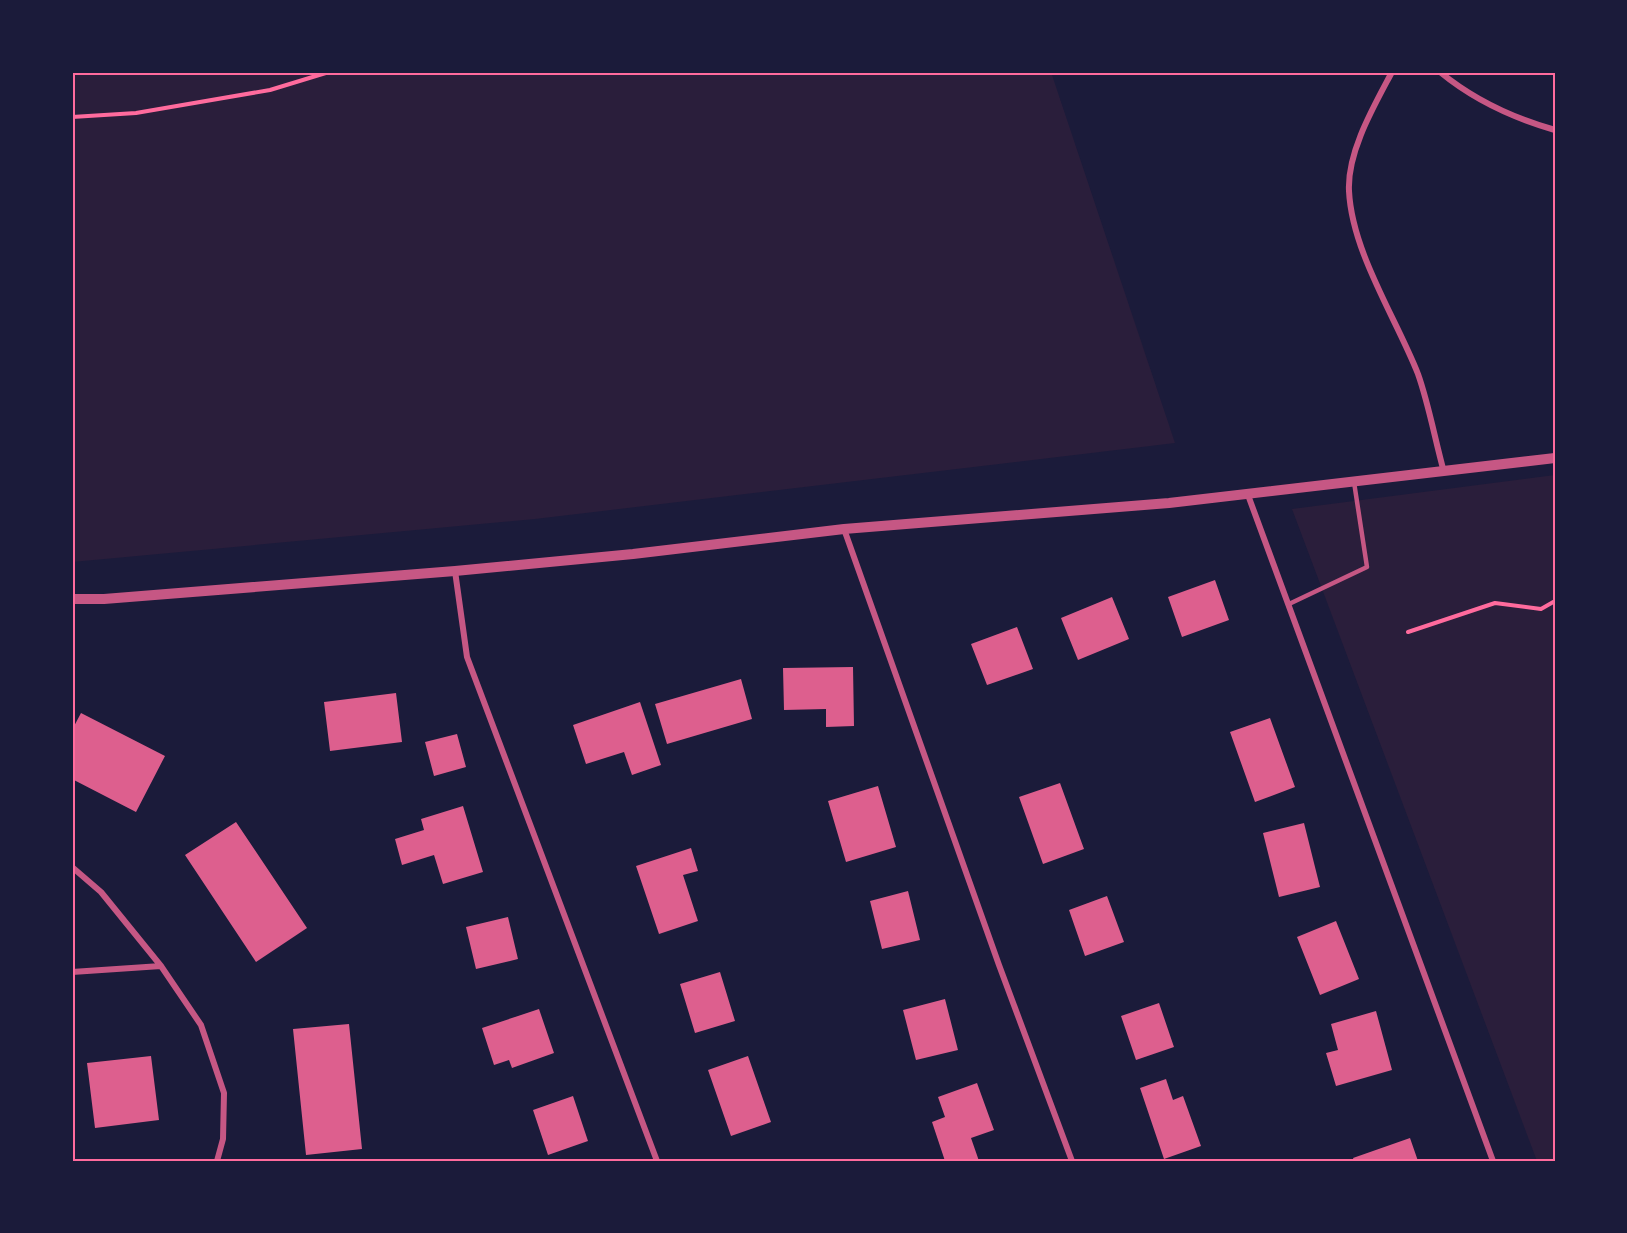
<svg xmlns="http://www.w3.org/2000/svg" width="1627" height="1233" font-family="Roboto,sans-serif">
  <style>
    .green { fill: #2a1e3b }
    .building { fill: #dd5f8e }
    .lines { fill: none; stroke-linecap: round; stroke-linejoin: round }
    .path { stroke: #ff6b9d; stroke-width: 4 }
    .service { stroke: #c65784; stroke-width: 4.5 }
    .minor { stroke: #c65784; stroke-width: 6 }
    .tertiary { stroke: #c65784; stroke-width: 10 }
    .neatline { fill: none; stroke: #ff6b9d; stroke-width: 2 }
  </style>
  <rect width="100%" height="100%" fill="#1b1b3a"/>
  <path class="green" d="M 72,72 L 1051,72 L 1175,443 L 535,519 L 72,562 Z
    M 1555,475 L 1555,1161 L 1537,1161 L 1292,509 Z"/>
  <path class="building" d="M 1215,580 L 1229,620 L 1182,637 L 1168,597 Z
    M 1112,597 L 1129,639 L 1078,660 L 1061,618 Z
    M 1017,627 L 1033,669 L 987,685 L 971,644 Z
    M 853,667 L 854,726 L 826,727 L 826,709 L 784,710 L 783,668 Z
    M 741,679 L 752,719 L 667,744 L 655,704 Z
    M 396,693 L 402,742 L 330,751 L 324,702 Z
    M 640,702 L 661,765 L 632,775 L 624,752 L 586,764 L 573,725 Z
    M 81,713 L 165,756 L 136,812 L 72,779 L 72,730 Z
    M 1270,718 L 1295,787 L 1255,802 L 1230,732 Z
    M 457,734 L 466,767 L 434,776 L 425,742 Z
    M 1060,783 L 1084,849 L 1043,864 L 1019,797 Z
    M 878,786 L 896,847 L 846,862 L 828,801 Z
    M 463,806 L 483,872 L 443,884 L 434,855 L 402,865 L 395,839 L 424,830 L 421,819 Z
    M 236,822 L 307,928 L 256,962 L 185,855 Z
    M 1304,823 L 1320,887 L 1279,897 L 1263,833 Z
    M 691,848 L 698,871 L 683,875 L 698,921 L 659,934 L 636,866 Z
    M 908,891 L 920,940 L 882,949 L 870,901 Z
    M 1107,896 L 1124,942 L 1085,956 L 1069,910 Z
    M 508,917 L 518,959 L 476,969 L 466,927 Z
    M 1336,921 L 1359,979 L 1320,995 L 1297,937 Z
    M 720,972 L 735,1021 L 695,1033 L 680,984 Z
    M 945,999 L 958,1050 L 916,1060 L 903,1010 Z
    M 1159,1003 L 1174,1047 L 1136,1060 L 1121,1016 Z
    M 539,1009 L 554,1053 L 512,1068 L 509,1060 L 494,1065 L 482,1028 Z
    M 1376,1011 L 1392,1070 L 1336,1086 L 1326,1053 L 1338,1050 L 1331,1024 Z
    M 349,1024 L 362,1149 L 306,1155 L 293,1029 Z
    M 151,1056 L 159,1120 L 95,1128 L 87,1063 Z
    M 748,1056 L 771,1122 L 731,1136 L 708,1070 Z
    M 1166,1079 L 1173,1100 L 1183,1096 L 1201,1146 L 1164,1159 L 1140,1088 Z
    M 977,1083 L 994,1130 L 971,1138 L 979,1161 L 945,1161 L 932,1122 L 945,1117 L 938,1097 Z
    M 573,1096 L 588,1141 L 548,1155 L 533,1110 Z
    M 1410,1138 L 1418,1161 L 1354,1161 L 1353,1158 Z"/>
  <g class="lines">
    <path class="path" d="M 72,117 L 136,113 L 270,90 L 329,72
      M 1408,632 L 1495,603 L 1541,609 L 1555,601"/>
    <path class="service" d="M 1289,604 L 1367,567 L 1354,482"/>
    <path class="minor" d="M 1392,72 C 1374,106 1347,152 1349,191 C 1352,252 1396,318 1418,374 C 1429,405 1435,440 1444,472
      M 1440,72 C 1474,100 1513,118 1555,130
      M 1248,495 L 1493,1161
      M 844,529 L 999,965 L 1072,1161
      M 455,571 L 467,657 L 657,1161
      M 72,867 L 101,892 L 161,966 L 201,1025 L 224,1093 L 223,1139 L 217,1161
      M 72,972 L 161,966"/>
    <path class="tertiary" d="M 72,599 L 104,599 L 455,571 L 633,554 L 844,529 L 1169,503 L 1555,458"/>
  </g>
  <rect width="1627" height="1233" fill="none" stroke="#1b1b3a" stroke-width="147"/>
  <rect x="74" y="74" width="1480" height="1086" class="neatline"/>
</svg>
